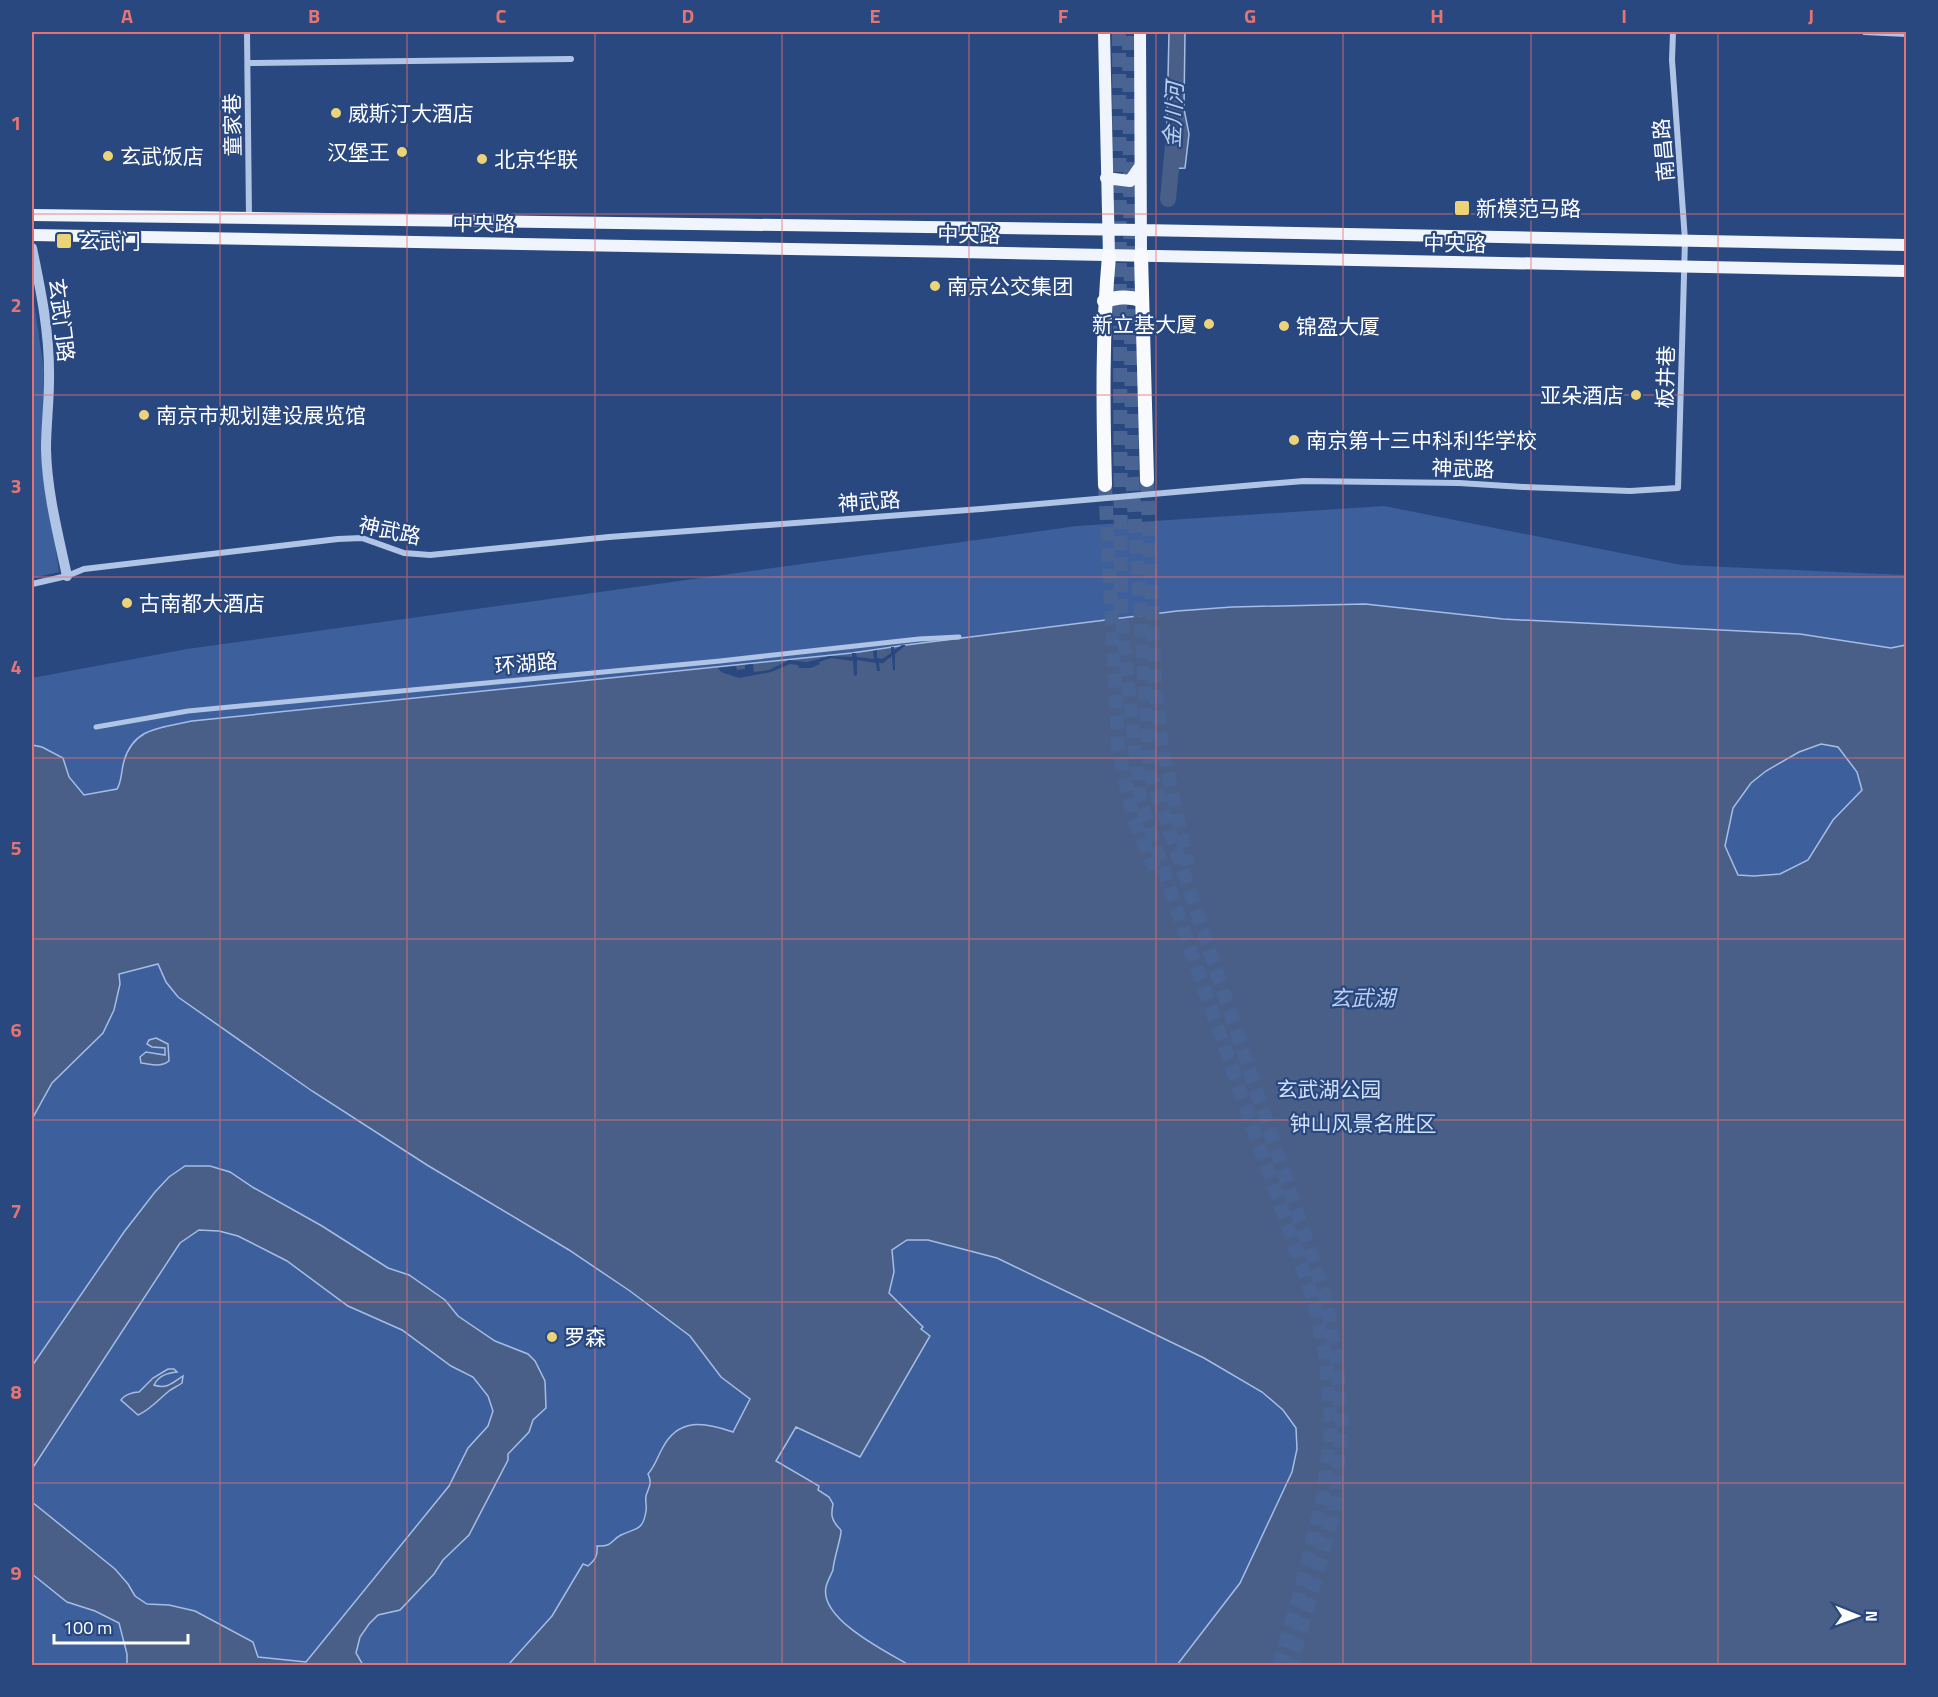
<svg xmlns="http://www.w3.org/2000/svg" width="1938" height="1697" font-family="'Titillium Web','Noto Sans SC',sans-serif">
  <style>
    .green { fill: #3d609c }
    .water { fill: #495f87; stroke: #a5bde5; stroke-width: 1.5; fill-rule: evenodd }
    .pier { fill: #29487f }
    .lines { fill: none; stroke-linecap: round; stroke-linejoin: round }
    .river { stroke: #495f87; stroke-width: 16 }
    .trunk-tunnel { stroke: #496392; stroke-width: 14; stroke-dasharray: 14 7; stroke-linecap: butt }
    .pedestrian { stroke: #b0c4e5; stroke-width: 5 }
    .minor { stroke: #b0c4e5; stroke-width: 6 }
    .tertiary { stroke: #b0c4e5; stroke-width: 10 }
    .primary { stroke: #f0f4fd; stroke-width: 12 }
    .trunk { stroke: #f8fafe; stroke-width: 14 }
    .minor-bridge { stroke: #b0c4e5; stroke-width: 6 }
    .grid { fill: none; stroke: #e47373; stroke-width: 1.5; stroke-opacity: 0.55 }
    .poi-dot { fill: #ecd377; stroke: #29487f; stroke-width: 2 }
    .labels { text-anchor: middle; dominant-baseline: central; stroke-width: 4.5; stroke-linejoin: round; paint-order: stroke }
    .poi-label { font-size: 21px; fill: #fff; stroke: #29487f; text-anchor: start }
    .street-label { font-size: 21px; fill: #fff; stroke: #29487f }
    .park-label { font-size: 21px; fill: #d2dff4; stroke: #29487f }
    .water-label { font-size: 22px; font-style: italic; fill: #bbceed; stroke: #29487f }
    .neatline { fill: none; stroke: #e47373; stroke-width: 2 }
    .grid-label { font-size: 20px; text-anchor: middle; font-weight: bold; fill: #e47373 }
  </style>
  <rect width="100%" height="100%" fill="#29487f"/>
  <path class="green" d="M 32,289 L 44,371 L 42,451 L 59,572 L 32,578 Z
    M 1384,506 L 1681,565 L 1906,575 L 1906,1665 L 32,1666 L 32,678 L 187,649 L 1077,526 Z"/>
  <path class="water" d="M 1169,32 L 1185,32 L 1184,109 L 1189,134 L 1185,168 L 1166,169 Z
    M 1365,604 L 1503,619 L 1800,634 L 1891,648 L 1906,645 L 1906,1665 L 1177,1665 L 1240,1583 L 1292,1472 L 1297,1449 L 1296,1428 L 1283,1410 L 1262,1392 L 1204,1358 L 997,1258 L 928,1240 L 907,1240 L 892,1250 L 894,1272 L 889,1293 L 923,1327 L 921,1329 L 930,1336 L 860,1457 L 796,1427 L 776,1461 L 819,1486 L 818,1490 L 829,1497 L 833,1504 C 831,1514 831,1519 838,1527 C 839,1528 841,1529 841,1531 C 842,1534 833,1562 833,1570 C 831,1575 827,1582 826,1587 C 819,1619 887,1652 909,1665 L 508,1665 L 552,1616 L 583,1564 L 588,1566 C 595,1560 598,1556 597,1546 C 613,1547 611,1540 621,1535 C 636,1528 643,1531 646,1511 C 647,1506 645,1501 646,1496 C 648,1488 653,1484 648,1474 C 655,1466 657,1458 662,1449 C 678,1417 705,1422 733,1432 L 750,1399 L 721,1377 L 690,1336 L 630,1291 L 569,1250 L 427,1165 L 312,1091 L 178,997 L 166,982 L 158,964 L 119,974 L 120,984 L 114,1010 L 103,1033 L 52,1083 L 32,1119 L 32,745 L 42,747 L 63,758 L 69,777 L 84,795 L 117,789 C 122,781 121,771 124,761 C 134,727 161,728 192,721 L 852,653 L 906,645 L 1177,611 L 1232,607 ZM 1821,744 L 1838,747 L 1857,772 L 1862,790 L 1833,820 L 1808,860 L 1780,874 L 1754,876 L 1738,875 L 1725,846 L 1733,808 L 1751,783 L 1766,771 L 1799,752 Z
    M 156,1038 L 168,1044 L 169,1061 C 160,1068 151,1064 141,1063 L 140,1057 L 146,1052 L 165,1055 L 165,1048 L 152,1047 L 147,1044 L 149,1040 Z
    M 185,1166 L 210,1166 L 230,1172 L 254,1188 L 322,1226 L 388,1268 L 409,1275 L 445,1300 L 458,1316 L 495,1341 L 528,1354 L 535,1361 L 545,1381 L 546,1408 L 533,1420 L 529,1432 L 508,1454 L 508,1460 L 469,1535 L 443,1560 L 434,1574 L 400,1610 L 378,1615 L 369,1624 L 360,1637 L 356,1653 L 363,1665 L 127,1665 L 127,1654 L 119,1623 L 95,1611 L 67,1602 L 32,1574 L 32,1502 L 115,1569 L 128,1584 L 135,1596 L 147,1604 L 169,1605 L 195,1611 L 253,1642 L 258,1657 L 306,1662 L 449,1486 L 468,1448 L 488,1426 L 493,1411 L 488,1396 L 473,1377 L 451,1366 L 402,1330 L 348,1306 L 287,1261 L 238,1236 L 219,1231 L 199,1230 L 180,1243 L 32,1469 L 32,1366 L 124,1232 L 155,1192 L 169,1177 Z
    M 168,1369 L 174,1369 L 177,1372 C 168,1373 159,1375 154,1385 C 166,1390 174,1382 183,1376 L 182,1383 C 178,1386 173,1388 169,1391 C 159,1399 150,1410 138,1415 L 121,1400 C 124,1395 133,1392 139,1392 L 153,1378 Z"/>
  <path class="pier" d="M 902,645 L 906,645 L 895,654 L 895,670 L 893,671 L 892,656 L 883,663 L 879,663 L 880,671 L 877,671 L 876,663 L 857,660 L 857,675 L 854,676 L 853,661 L 831,658 L 819,662 L 820,664 L 811,668 L 799,668 L 798,665 L 790,664 L 771,672 L 739,678 L 721,672 L 718,668 L 736,666 L 737,670 L 745,669 L 745,665 L 753,664 L 754,672 L 769,670 L 789,660 L 807,662 L 830,656 L 852,657 L 852,653 L 856,653 L 857,657 L 874,659 L 873,651 L 877,650 L 877,658 L 882,659 L 891,653 L 891,647 L 894,647 L 894,650 Z"/>
  <g class="lines">
    <path class="river" d="M 1168,199 L 1173,146"/>
    <path class="trunk-tunnel" d="M 1119,32 L 1121,614 L 1140,799 L 1190,949 L 1314,1301 L 1326,1359 L 1331,1426 L 1323,1496 L 1299,1596 L 1279,1666
      M 1129,36 L 1132,472 L 1150,772 L 1325,1296 L 1337,1360 L 1342,1423 L 1334,1513 L 1291,1666
      M 1147,480 L 1155,684 L 1162,746 L 1188,865
      M 1105,485 L 1118,747 L 1133,818 L 1155,869"/>
    <path class="pedestrian" d="M 96,727 L 188,711 L 720,661 L 919,639 L 959,637"/>
    <path class="minor" d="M 247,32 L 249,218
      M 1865,32 L 1906,34
      M 248,63 L 571,59
      M 1255,485 L 1304,481 L 1459,483 L 1523,487 L 1630,491 L 1678,488 L 1685,240 L 1672,60 L 1673,32
      M 32,584 L 67,576 L 84,569 L 338,539 L 362,538 L 404,553 L 430,555 L 609,537 L 981,509"/>
    <path class="tertiary" d="M 32,248 C 41,291 50,335 49,380 C 49,403 46,426 46,449 C 47,492 58,534 67,576"/>
    <path class="primary" d="M 1104,32 L 1109,256
      M 1140,32 L 1141,255
      M 1106,178 L 1130,181 L 1139,168
      M 32,215 L 1141,230 L 1906,245
      M 32,235 C 657,245 1281,259 1906,271"/>
    <path class="trunk" d="M 1141,255 L 1147,480
      M 1104,301 C 1118,297 1128,296 1141,300
      M 1105,485 C 1103,408 1102,332 1109,256"/>
    <path class="minor-bridge" d="M 981,509 L 1255,485"/>
  </g>
  <path class="grid" d="M 220,32 L 220,1666M 407,32 L 407,1666M 595,32 L 595,1666M 782,32 L 782,1666M 969,32 L 969,1666M 1156,32 L 1156,1666M 1343,32 L 1343,1666M 1531,32 L 1531,1666M 1718,32 L 1718,1666M 32,214 L 1906,214M 32,395 L 1906,395M 32,577 L 1906,577M 32,758 L 1906,758M 32,939 L 1906,939M 32,1120 L 1906,1120M 32,1302 L 1906,1302M 32,1483 L 1906,1483"/>
  <g class="poi-dot">
    <circle cx="336" cy="113" r="6"/>
    <circle cx="402" cy="152" r="6"/>
    <circle cx="108" cy="156" r="6"/>
    <circle cx="482" cy="159" r="6"/>
    <rect x="1454" y="200" width="16" height="16" rx="3"/>
    <rect x="56" y="233" width="16" height="16" rx="3"/>
    <circle cx="935" cy="286" r="6"/>
    <circle cx="1209" cy="324" r="6"/>
    <circle cx="1284" cy="326" r="6"/>
    <circle cx="1636" cy="395" r="6"/>
    <circle cx="144" cy="415" r="6"/>
    <circle cx="1294" cy="440" r="6"/>
    <circle cx="127" cy="603" r="6"/>
    <circle cx="552" cy="1337" r="6"/>
  </g>
  <g class="labels">
    <g class="poi-label">
      <text x="348" y="113">威斯汀大酒店</text>
      <text x="390" y="152" text-anchor="end">汉堡王</text>
      <text x="120" y="156">玄武饭店</text>
      <text x="494" y="159">北京华联</text>
      <text x="1476" y="208">新模范马路</text>
      <text x="78" y="241">玄武门</text>
      <text x="947" y="286">南京公交集团</text>
      <text x="1197" y="324" text-anchor="end">新立基大厦</text>
      <text x="1296" y="326">锦盈大厦</text>
      <text x="1624" y="395" text-anchor="end">亚朵酒店</text>
      <text x="156" y="415">南京市规划建设展览馆</text>
      <text x="1306" y="440">南京第十三中科利华学校</text>
      <text x="139" y="603">古南都大酒店</text>
      <text x="564" y="1337">罗森</text>
    </g>
    <g class="street-label">
      <text transform="translate(232 125) rotate(-91)">童家巷</text>
      <text transform="translate(1663 150) rotate(-95)">南昌路</text>
      <text transform="translate(484 223) rotate(1)">中央路</text>
      <text transform="translate(969 234) rotate(1)">中央路</text>
      <text transform="translate(1455 243) rotate(1)">中央路</text>
      <text transform="translate(62 320) rotate(83)">玄武门路</text>
      <text transform="translate(1665 377) rotate(-88)">板井巷</text>
      <text transform="translate(1463 468) rotate(2)">神武路</text>
      <text transform="translate(869 501) rotate(-4)">神武路</text>
      <text transform="translate(390 530) rotate(12)">神武路</text>
      <text transform="translate(526 663) rotate(-5)">环湖路</text>
    </g>
    <g class="park-label">
      <text x="1329" y="1089">玄武湖公园</text>
      <text x="1363" y="1123">钟山风景名胜区</text>
    </g>
    <g class="water-label">
      <text transform="translate(1173 115) rotate(-87)">金川河</text>
      <text x="1362" y="998">玄武湖</text>
    </g>
  </g>
  <rect width="1938" height="1697" fill="none" stroke="#29487f" stroke-width="66"/>
  <g transform="translate(1857 1616) rotate(91)" stroke="#29487f" stroke-width="4.5" paint-order="stroke">
  <path d="M0-4.5L10 22L0 15L-10 22Z" fill="#ffffff"/>
  <text y="-9" font-size="16" font-weight="bold" text-anchor="middle" fill="#ffffff">N</text>
  </g>
  <path d="M54 1634v9h134v-9" fill="none" stroke="#ffffff" stroke-width="3"/>
  <text x="63" y="1634" font-size="18" fill="#ffffff" stroke="#29487f" stroke-width="4.5" paint-order="stroke">100 m</text>
  <rect x="33" y="33" width="1872" height="1631" class="neatline"/>
  <g class="grid-label">
    <text x="127" y="23">A</text>
    <text x="314" y="23">B</text>
    <text x="501" y="23">C</text>
    <text x="688" y="23">D</text>
    <text x="875" y="23">E</text>
    <text x="1063" y="23">F</text>
    <text x="1250" y="23">G</text>
    <text x="1437" y="23">H</text>
    <text x="1624" y="23">I</text>
    <text x="1811" y="23">J</text>
    <text x="16" y="130">1</text>
    <text x="16" y="312">2</text>
    <text x="16" y="493">3</text>
    <text x="16" y="674">4</text>
    <text x="16" y="855">5</text>
    <text x="16" y="1037">6</text>
    <text x="16" y="1218">7</text>
    <text x="16" y="1399">8</text>
    <text x="16" y="1580">9</text>
  </g>
</svg>
